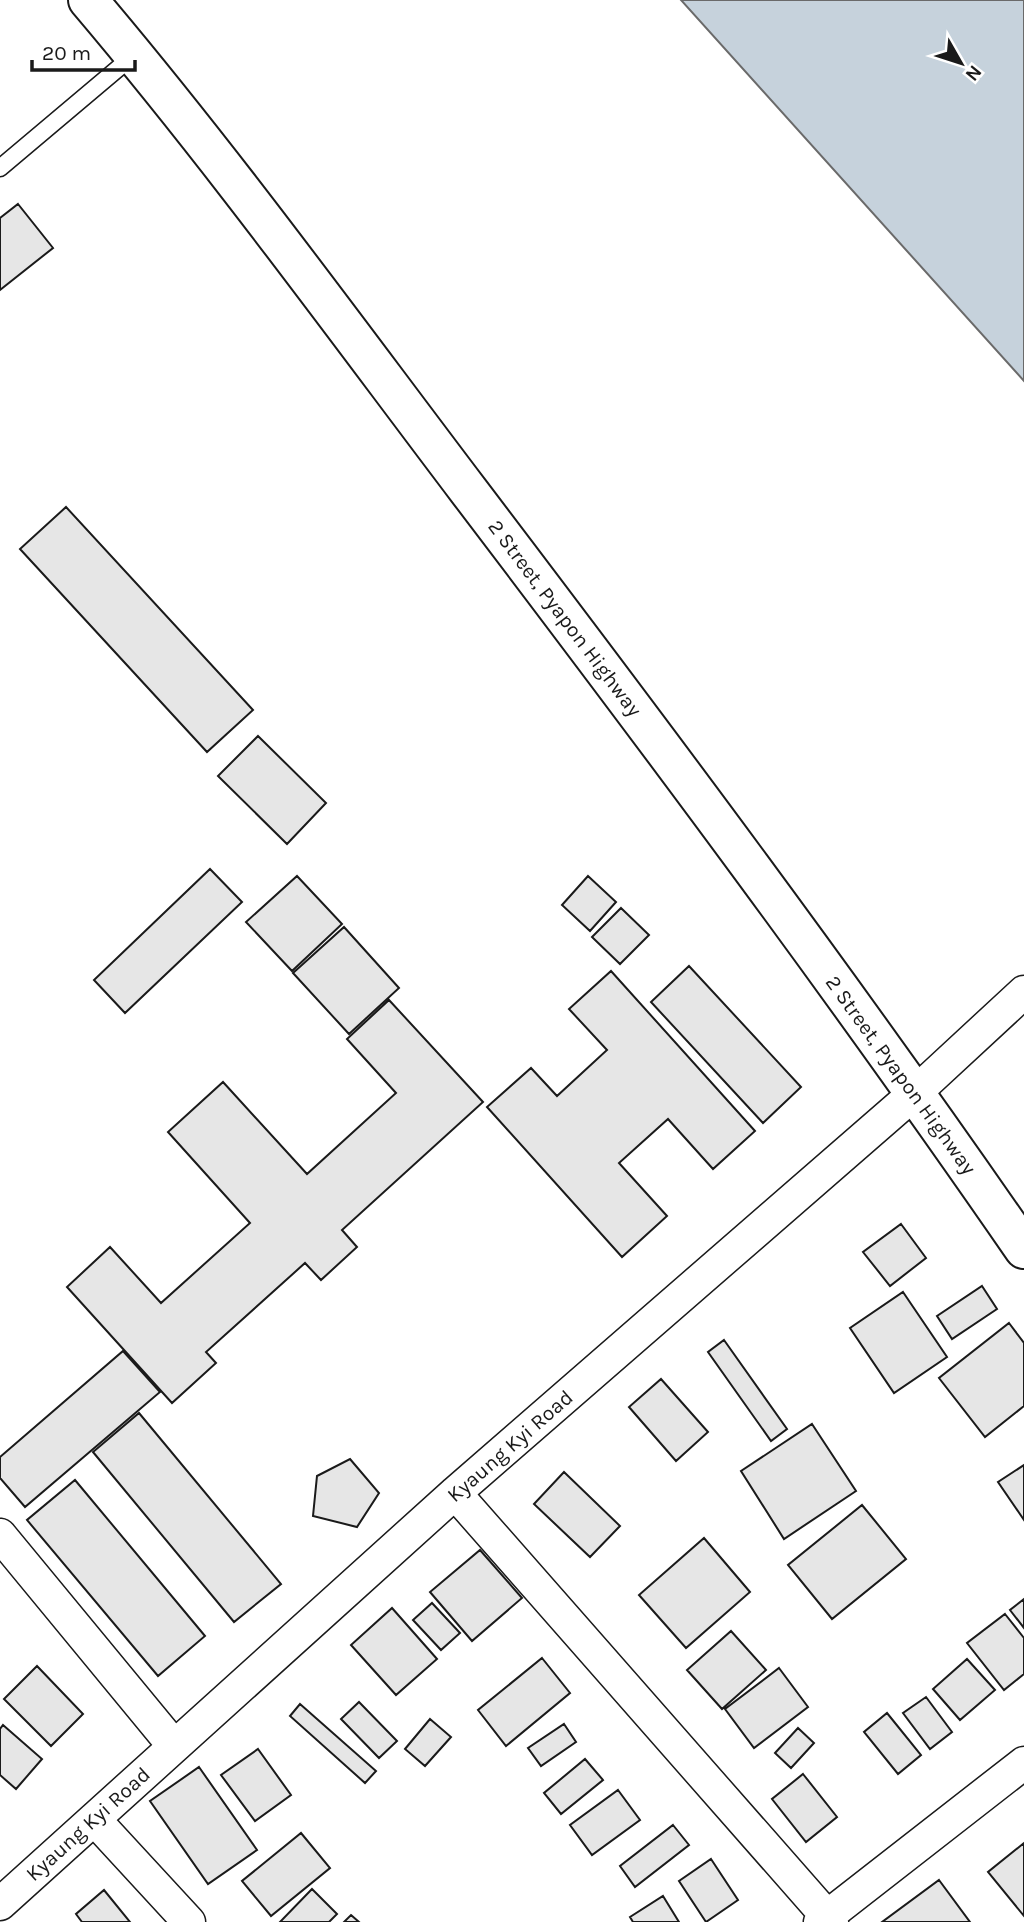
<svg xmlns="http://www.w3.org/2000/svg" width="1024" height="1922" font-family="Karla,sans-serif">
  <style>
    .water { fill: #c6d2dc; stroke: #6a6a6a; stroke-width: 2 }
    .building { fill: #e6e6e6; stroke: #1a1a1a; stroke-width: 2 }
    .lines { fill: none; stroke-linecap: round; stroke-linejoin: round }
    .service-casing { stroke: #1a1a1a; stroke-width: 19 }
    .minor-casing { stroke: #1a1a1a; stroke-width: 35 }
    .primary-casing { stroke: #1a1a1a; stroke-width: 42 }
    .service { stroke: #fff; stroke-width: 16 }
    .minor { stroke: #fff; stroke-width: 32 }
    .primary { stroke: #fff; stroke-width: 38 }
    .labels { text-anchor: middle; dominant-baseline: central; stroke-width: 5; stroke-linejoin: round; paint-order: stroke }
    .street-label { font-size: 21px; fill: #1a1a1a; stroke: #fff }
  </style>
  <rect width="100%" height="100%" fill="#fff"/>
  <path class="water" d="M 681,0 L 1024,0 L 1024,381 Z"/>
  <path class="building" d="M 18,204 L 53,248 L 0,290 L 0,218 Z
    M 66,507 L 253,710 L 207,752 L 20,549 Z
    M 258,736 L 326,803 L 287,844 L 218,776 Z
    M 210,869 L 242,902 L 125,1013 L 94,980 Z
    M 297,876 L 342,924 L 292,971 L 246,922 Z
    M 588,876 L 616,902 L 590,931 L 562,905 Z
    M 621,908 L 649,935 L 620,964 L 592,937 Z
    M 344,927 L 399,988 L 349,1034 L 293,973 Z
    M 689,966 L 801,1087 L 763,1123 L 651,1002 Z
    M 611,971 L 755,1131 L 713,1169 L 668,1119 L 619,1163 L 667,1216 L 622,1257 L 487,1107 L 531,1068 L 557,1096 L 607,1050 L 569,1009 Z
    M 389,1000 L 483,1102 L 342,1230 L 357,1247 L 321,1280 L 305,1263 L 206,1352 L 216,1363 L 172,1403 L 67,1287 L 110,1247 L 161,1303 L 250,1223 L 168,1132 L 223,1082 L 307,1174 L 396,1093 L 347,1039 Z
    M 901,1224 L 926,1258 L 890,1286 L 863,1252 Z
    M 982,1286 L 997,1309 L 952,1339 L 937,1316 Z
    M 903,1292 L 947,1357 L 894,1393 L 850,1328 Z
    M 1009,1323 L 1024,1343 L 1024,1406 L 985,1437 L 939,1378 Z
    M 724,1340 L 787,1429 L 771,1441 L 708,1352 Z
    M 123,1351 L 160,1392 L 25,1507 L 0,1478 L 0,1457 Z
    M 661,1379 L 708,1432 L 676,1461 L 629,1407 Z
    M 139,1413 L 281,1584 L 234,1622 L 93,1452 Z
    M 812,1424 L 856,1491 L 784,1539 L 741,1471 Z
    M 350,1459 L 379,1493 L 357,1527 L 313,1516 L 317,1476 Z
    M 1024,1465 L 1024,1520 L 998,1482 Z
    M 564,1472 L 620,1526 L 590,1557 L 534,1504 Z
    M 75,1480 L 205,1636 L 158,1676 L 27,1520 Z
    M 862,1505 L 906,1559 L 832,1619 L 788,1565 Z
    M 704,1538 L 750,1592 L 686,1648 L 639,1595 Z
    M 480,1550 L 522,1598 L 472,1641 L 430,1592 Z
    M 1024,1599 L 1024,1628 L 1010,1610 Z
    M 432,1603 L 460,1633 L 441,1650 L 413,1620 Z
    M 392,1608 L 437,1659 L 396,1695 L 351,1645 Z
    M 1005,1614 L 1024,1638 L 1024,1674 L 1004,1690 L 967,1643 Z
    M 731,1631 L 766,1670 L 722,1709 L 687,1670 Z
    M 542,1658 L 570,1693 L 506,1746 L 478,1710 Z
    M 967,1659 L 995,1690 L 960,1720 L 933,1689 Z
    M 37,1666 L 83,1714 L 51,1746 L 4,1699 Z
    M 779,1668 L 808,1707 L 754,1748 L 725,1709 Z
    M 926,1697 L 952,1732 L 930,1749 L 903,1713 Z
    M 359,1702 L 397,1741 L 379,1758 L 341,1719 Z
    M 300,1704 L 376,1771 L 365,1783 L 290,1716 Z
    M 887,1713 L 921,1755 L 898,1774 L 864,1732 Z
    M 430,1719 L 451,1737 L 425,1766 L 405,1749 Z
    M 564,1724 L 576,1742 L 541,1766 L 528,1748 Z
    M 3,1725 L 42,1759 L 16,1789 L 0,1775 L 0,1729 Z
    M 798,1728 L 814,1743 L 791,1768 L 775,1753 Z
    M 258,1749 L 291,1795 L 255,1821 L 221,1775 Z
    M 585,1759 L 603,1780 L 561,1814 L 544,1793 Z
    M 199,1767 L 257,1850 L 208,1884 L 150,1801 Z
    M 803,1774 L 837,1817 L 806,1842 L 772,1799 Z
    M 618,1790 L 640,1820 L 592,1855 L 570,1825 Z
    M 673,1825 L 689,1845 L 635,1887 L 620,1866 Z
    M 301,1833 L 330,1868 L 271,1916 L 242,1881 Z
    M 1024,1843 L 1024,1916 L 988,1872 Z
    M 711,1859 L 738,1900 L 706,1922 L 679,1881 Z
    M 939,1880 L 970,1922 L 882,1922 Z
    M 312,1889 L 337,1914 L 329,1922 L 280,1922 Z
    M 104,1890 L 130,1922 L 82,1922 L 76,1914 Z
    M 663,1896 L 679,1922 L 633,1922 L 630,1917 Z
    M 351,1915 L 359,1922 L 344,1922 Z"/>
  <g class="lines">
    <g class="service-casing">
      <path id="service" d="M 0,168 L 134,55"/>
    </g>
    <g class="minor-casing">
      <path id="minor" d="M 455,1493 L 832,1922
        M 0,1535 L 174,1746
        M 94,1819 L 189,1922
        M 0,1904 L 455,1493 L 916,1092 L 1024,992
        M 820,1922 L 1024,1763"/>
    </g>
    <g class="primary-casing">
      <path id="primary" d="M 88,0 C 222,158 343,325 468,490 C 658,740 846,991 1024,1249"/>
    </g>
    <use href="#service" class="service"/>
    <use href="#minor" class="minor"/>
    <use href="#primary" class="primary"/>
  </g>
  <g class="labels">
    <g class="street-label">
      <text transform="translate(565 618) rotate(53)">2 Street, Pyapon Highway</text>
      <text transform="translate(901 1075) rotate(54)">2 Street, Pyapon Highway</text>
      <text transform="translate(510 1446) rotate(-41)">Kyaung Kyi Road</text>
      <text transform="translate(88 1824) rotate(-42)">Kyaung Kyi Road</text>
    </g>
  </g>
  <g transform="translate(961 63) rotate(129)" stroke="#ffffff" stroke-width="5" paint-order="stroke">
  <path d="M0-5L12 26L0 18L-12 26Z" fill="#1a1a1a"/>
  <text y="-10" font-size="19" font-weight="bold" text-anchor="middle" fill="#1a1a1a">N</text>
  </g>
  <path d="M32 60v10h103v-10" fill="none" stroke="#1a1a1a" stroke-width="3.5"/>
  <text x="42" y="60" font-size="21" fill="#1a1a1a" stroke="#ffffff" stroke-width="5" paint-order="stroke">20 m</text>
</svg>
